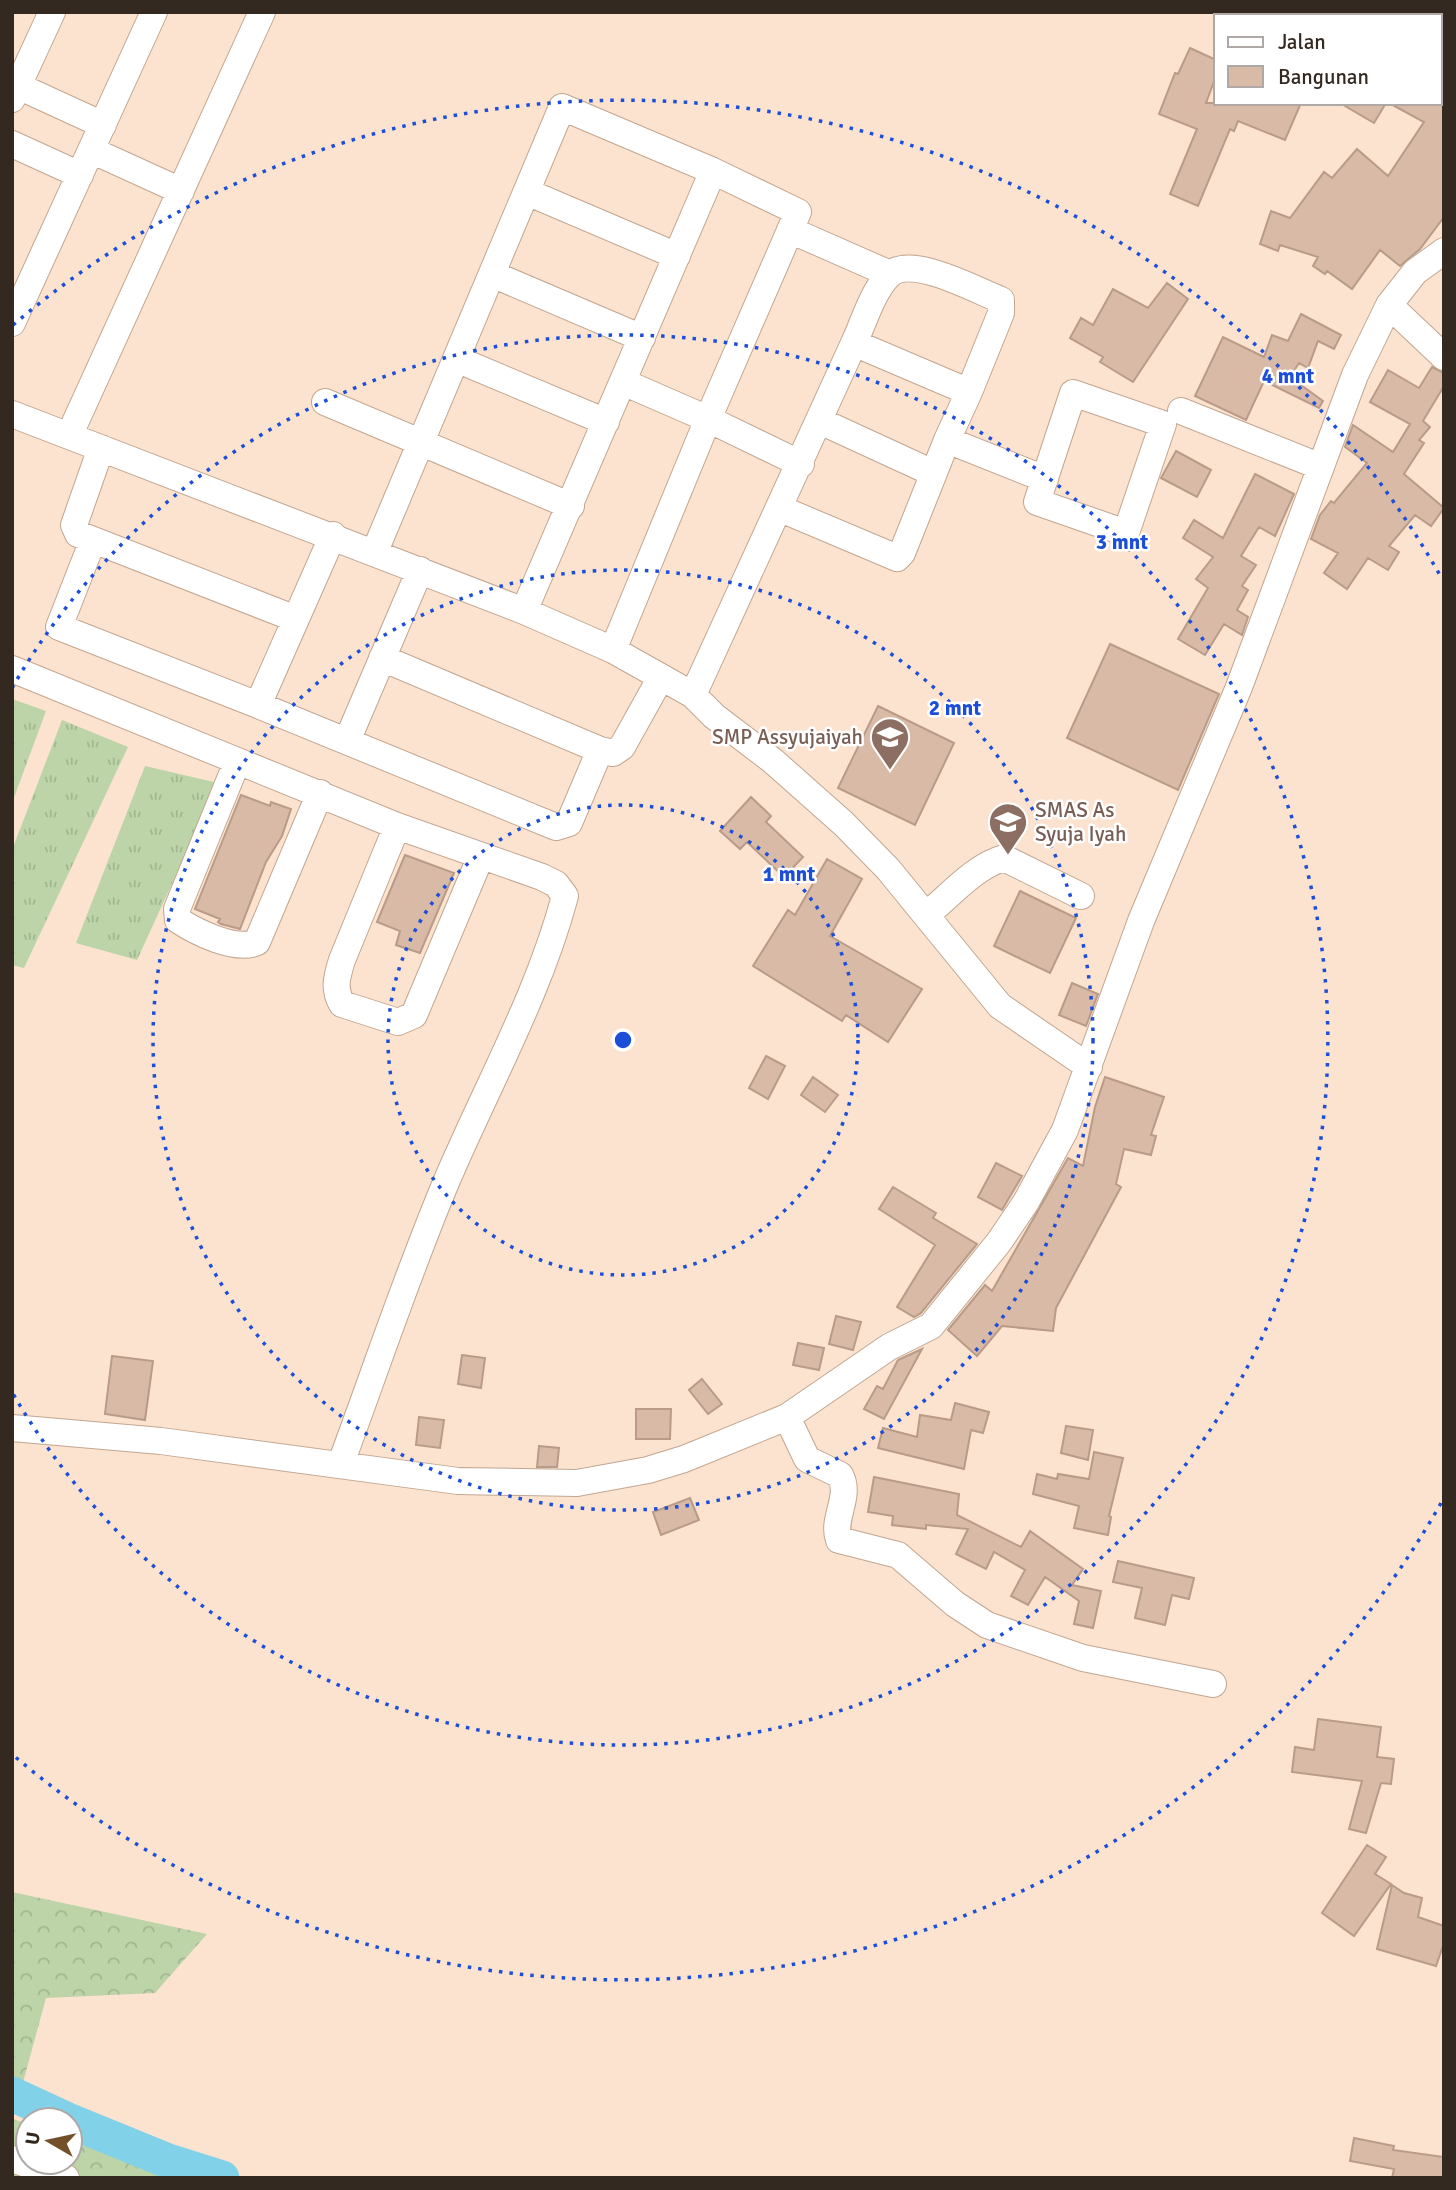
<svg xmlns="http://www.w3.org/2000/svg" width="1456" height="2190" font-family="Signika,sans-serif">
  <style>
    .grass { fill: url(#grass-tufts) }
    .forest { fill: url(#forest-crowns) }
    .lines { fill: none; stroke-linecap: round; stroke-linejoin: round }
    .river { stroke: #81d1e9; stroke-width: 35 }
    .building { fill: #d9baa6; stroke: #b99b87; stroke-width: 2 }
    .minor-casing { stroke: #c2a690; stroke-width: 28 }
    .minor { stroke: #fff; stroke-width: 26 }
    .ring { fill: none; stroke: #1d4ed8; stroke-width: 3.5; stroke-dasharray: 3.5 7 }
    .labels { text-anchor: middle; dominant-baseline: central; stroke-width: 5; stroke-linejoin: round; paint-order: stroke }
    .education-label { font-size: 21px; fill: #785e54; stroke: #fff; text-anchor: end }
    .centre { fill: #1d4ed8; stroke: #fff; stroke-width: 3.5 }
    .ring-label { font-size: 21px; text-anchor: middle; font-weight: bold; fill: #1d4ed8; stroke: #fff; stroke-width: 5; stroke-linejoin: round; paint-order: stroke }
  </style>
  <defs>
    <pattern id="grass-tufts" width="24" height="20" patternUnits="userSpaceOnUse" patternTransform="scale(1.75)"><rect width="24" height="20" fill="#bcd4a7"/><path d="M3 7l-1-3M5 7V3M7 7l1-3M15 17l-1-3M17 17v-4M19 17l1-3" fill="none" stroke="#a2b68f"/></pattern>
    <pattern id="forest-crowns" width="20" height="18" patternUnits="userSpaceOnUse" patternTransform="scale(1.75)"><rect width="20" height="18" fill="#bcd4a7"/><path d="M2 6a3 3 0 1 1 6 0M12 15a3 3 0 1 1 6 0" fill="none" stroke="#a2b68f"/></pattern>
  </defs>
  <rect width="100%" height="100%" fill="#fbe3d0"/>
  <path class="grass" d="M 12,699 L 46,711 L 12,803 Z
    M 62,720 L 128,747 L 24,968 L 12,965 L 12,850 Z
    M 145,766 L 218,783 L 137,960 L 76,943 Z"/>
  <path class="forest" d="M 12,1892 L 207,1934 L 155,1993 L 46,1998 L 13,2119 L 28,2124 L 28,2162 L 70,2162 L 70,2138 L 189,2178 L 12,2178 Z"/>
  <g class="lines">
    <path class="river" d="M 12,2094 L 68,2120
      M 70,2121 L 168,2161 L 222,2178"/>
  </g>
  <path class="building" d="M 1190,48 L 1216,60 L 1216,76 L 1206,103 L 1301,103 L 1285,140 L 1238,121 L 1234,131 L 1230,129 L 1198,206 L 1170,194 L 1197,129 L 1159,114 L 1175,73 L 1178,74 Z
    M 1340,103 L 1386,103 L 1374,123 Z
    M 1389,103 L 1444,103 L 1444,217 L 1420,249 L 1400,266 L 1380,250 L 1352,289 L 1327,271 L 1325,274 L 1313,266 L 1318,257 L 1280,245 L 1278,251 L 1260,244 L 1271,211 L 1290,218 L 1324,172 L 1332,178 L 1357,149 L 1388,176 L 1424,122 Z
    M 1167,283 L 1188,299 L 1133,382 L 1100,362 L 1103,357 L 1070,338 L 1081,318 L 1093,325 L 1113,289 L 1148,308 Z
    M 1301,314 L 1341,335 L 1334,349 L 1318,341 L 1308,368 L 1299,363 L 1290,377 L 1323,401 L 1319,408 L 1264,381 L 1246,420 L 1195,396 L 1223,337 L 1264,357 L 1272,335 L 1288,341 Z
    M 1432,367 L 1444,373 L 1444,386 L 1423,421 L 1430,427 L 1419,440 L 1424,443 L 1404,474 L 1444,508 L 1431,526 L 1415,515 L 1389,546 L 1399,552 L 1388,570 L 1368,558 L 1347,589 L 1324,573 L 1338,553 L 1311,539 L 1320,515 L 1331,501 L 1334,503 L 1367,463 L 1345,447 L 1353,425 L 1393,452 L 1410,424 L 1370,402 L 1388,370 L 1419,388 Z
    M 1176,451 L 1211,470 L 1197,497 L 1161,478 Z
    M 1255,474 L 1294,494 L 1275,536 L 1259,527 L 1241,556 L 1256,565 L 1242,586 L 1248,590 L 1237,610 L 1248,617 L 1242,635 L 1224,624 L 1205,655 L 1178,639 L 1208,588 L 1196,579 L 1213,557 L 1183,538 L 1194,520 L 1223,538 Z
    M 1110,644 L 1219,694 L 1178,790 L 1067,738 Z
    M 878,706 L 954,743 L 915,825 L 838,788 Z
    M 241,795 L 270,806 L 271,802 L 291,809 L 282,836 L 266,862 L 240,929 L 221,924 L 218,922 L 220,919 L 195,909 Z
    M 751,797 L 771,816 L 766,822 L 803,857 L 784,877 L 747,842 L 740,849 L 720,831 Z
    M 405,855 L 454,873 L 420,953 L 396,945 L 400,931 L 377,922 Z
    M 827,859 L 862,879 L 830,936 L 922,989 L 888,1042 L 846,1015 L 842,1021 L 753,966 L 788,910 L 795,915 Z
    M 1020,891 L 1076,918 L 1050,973 L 994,946 Z
    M 1072,983 L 1098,994 L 1086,1026 L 1059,1015 Z
    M 766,1056 L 785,1066 L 768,1099 L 749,1088 Z
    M 813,1077 L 838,1095 L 825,1112 L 801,1095 Z
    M 1105,1077 L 1164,1097 L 1151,1135 L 1156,1136 L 1151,1155 L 1124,1149 L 1116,1184 L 1121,1187 L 1056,1308 L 1053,1331 L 1002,1326 L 977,1356 L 948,1330 L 985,1285 L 992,1291 L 1068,1158 L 1083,1166 L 1095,1107 Z
    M 996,1163 L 1022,1176 L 1002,1210 L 978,1197 Z
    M 893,1187 L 936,1213 L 933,1218 L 977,1244 L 921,1313 L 914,1317 L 897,1307 L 935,1245 L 879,1209 Z
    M 836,1316 L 861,1322 L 853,1350 L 829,1344 Z
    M 798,1343 L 824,1348 L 819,1370 L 793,1365 Z
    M 922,1349 L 884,1419 L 864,1409 L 877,1386 L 883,1389 L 898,1360 Z
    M 462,1355 L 485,1358 L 481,1388 L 458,1384 Z
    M 112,1356 L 153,1361 L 145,1420 L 105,1414 Z
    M 702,1379 L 722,1404 L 708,1414 L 689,1390 Z
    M 955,1403 L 989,1412 L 983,1433 L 971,1430 L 964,1469 L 878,1448 L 883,1428 L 917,1437 L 920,1415 L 951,1420 Z
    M 636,1409 L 671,1409 L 670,1439 L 636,1439 Z
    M 419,1417 L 444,1420 L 440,1448 L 416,1445 Z
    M 1066,1426 L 1093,1430 L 1088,1460 L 1061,1453 Z
    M 539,1446 L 559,1448 L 557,1467 L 537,1467 Z
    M 1094,1452 L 1123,1458 L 1109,1516 L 1111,1517 L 1108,1535 L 1074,1528 L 1079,1506 L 1033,1494 L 1037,1474 L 1057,1479 L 1058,1474 L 1089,1479 Z
    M 874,1477 L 959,1494 L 957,1515 L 1021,1547 L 1030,1531 L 1083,1569 L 1072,1585 L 1101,1591 L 1093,1628 L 1074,1624 L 1079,1601 L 1045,1577 L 1028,1605 L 1011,1596 L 1025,1570 L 994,1552 L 986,1569 L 956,1554 L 968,1529 L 926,1525 L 926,1529 L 892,1525 L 893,1516 L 868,1512 Z
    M 690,1498 L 699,1520 L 661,1535 L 653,1512 Z
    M 1118,1561 L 1194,1578 L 1189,1599 L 1172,1595 L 1165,1625 L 1135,1618 L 1142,1588 L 1113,1582 Z
    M 1318,1719 L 1381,1727 L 1377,1757 L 1394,1759 L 1391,1784 L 1381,1783 L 1366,1833 L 1349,1829 L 1362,1781 L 1292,1772 L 1295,1747 L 1314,1750 Z
    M 1367,1845 L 1386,1857 L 1375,1874 L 1391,1884 L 1354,1936 L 1322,1913 Z
    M 1392,1885 L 1404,1893 L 1422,1898 L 1418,1917 L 1444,1926 L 1444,1943 L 1436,1966 L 1377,1949 Z
    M 1354,2138 L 1394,2146 L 1393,2150 L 1444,2157 L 1444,2178 L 1392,2178 L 1394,2169 L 1350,2161 Z"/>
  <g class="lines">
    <g class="minor-casing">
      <path id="minor" d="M 18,86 L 103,125
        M 12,99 L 52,12
        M 12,144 L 80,175
        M 91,150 L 181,191
        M 527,192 L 677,256
        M 790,230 L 890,274
        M 492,274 L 642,338
        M 1389,305 L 1444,357
        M 12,323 L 154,12
        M 854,343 L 969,392 L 947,440 L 1045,479
        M 456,359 L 606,422
        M 1073,393 L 1163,424 L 1126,533 L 1037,502 Z
        M 325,402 L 571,506
        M 1181,411 L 1321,467
        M 12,414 L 524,611 L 613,650 L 693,695 L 714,716 L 773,761 L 844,824 L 888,869 L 1000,1006 L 1089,1067
        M 820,421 L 933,473
        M 69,436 L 262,12
        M 101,448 L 74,525 L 78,534 L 296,619
        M 781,509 L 897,558 L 902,553 L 947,440
        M 333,535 L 258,705 L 556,827 L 569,823 L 600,750
        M 93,540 L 59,627 L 258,705
        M 375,551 L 562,107 L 713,171 L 798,212 L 708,419 L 623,382
        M 524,611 L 713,171
        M 613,650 L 708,419 L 801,464
        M 382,658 L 600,750 L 613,753 L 622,747 L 661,677
        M 12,669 L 397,826 L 542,877 L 556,884 L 565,896 C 539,994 487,1086 447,1180 C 408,1272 376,1369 341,1463
        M 693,695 L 854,343 C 864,322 872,292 889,275 C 911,254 975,290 1001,300 L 1001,313 L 969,392
        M 347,741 L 420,570
        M 237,762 L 177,909 L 178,920 C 196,932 236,952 257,942 L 320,793
        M 397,826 L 342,960 C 337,976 333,989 342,1004 L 398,1022 L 414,1015 L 481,856
        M 927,914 C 951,895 975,866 1004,858 L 1081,896
        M 787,1417 L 807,1459 L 840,1475 C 852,1496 831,1519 839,1540 L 898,1555 L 955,1604 L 987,1625 L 1083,1658 L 1213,1684
        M 12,1428 L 161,1441 L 458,1481 L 577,1483 L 648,1470 L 684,1459 L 787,1417 L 889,1347 L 931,1326 L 999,1242 L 1026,1202 L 1065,1130 L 1141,921 L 1239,687 L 1355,375 L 1389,305 L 1415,272 L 1444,251
        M 12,2159 L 66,2178"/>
    </g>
    <use href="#minor" class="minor"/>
  </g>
  <g class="ring">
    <circle cx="623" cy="1040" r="235"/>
    <circle cx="623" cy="1040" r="470"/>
    <path d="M12 688A705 705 0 1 1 12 1392"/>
    <path d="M1441 1503A940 940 0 0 1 13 1755M13 325A940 940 0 0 1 1441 577"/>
  </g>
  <defs>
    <g id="school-pin" transform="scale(2.0125)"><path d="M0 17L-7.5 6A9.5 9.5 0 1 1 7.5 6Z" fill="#8d6e63" stroke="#fff"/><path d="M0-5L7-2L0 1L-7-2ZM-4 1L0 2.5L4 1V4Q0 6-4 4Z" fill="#fff"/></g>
  </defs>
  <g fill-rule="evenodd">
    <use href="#school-pin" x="890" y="737"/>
    <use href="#school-pin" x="1008" y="822"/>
  </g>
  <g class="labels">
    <g class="education-label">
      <text x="863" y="737">SMP Assyujaiyah</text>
      <text x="1035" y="810" text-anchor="start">SMAS As<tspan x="1035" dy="24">Syuja Iyah</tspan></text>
    </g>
  </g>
  <circle cx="623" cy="1040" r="10" class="centre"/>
  <g class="ring-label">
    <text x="1288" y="383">4 mnt</text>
    <text x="1122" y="549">3 mnt</text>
    <text x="955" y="715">2 mnt</text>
    <text x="789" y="881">1 mnt</text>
  </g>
  <rect width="1456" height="2190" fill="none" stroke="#342920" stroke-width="28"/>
  <rect x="1214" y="14" width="228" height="91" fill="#ffffff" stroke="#aea9a6" stroke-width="2"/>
  <rect x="1228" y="37" width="35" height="10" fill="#ffffff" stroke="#aea9a6" stroke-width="2"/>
  <text x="1278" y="49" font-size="21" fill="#342920">Jalan</text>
  <rect x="1228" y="66" width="35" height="21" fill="#d9baa6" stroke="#aea9a6" stroke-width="2"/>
  <text x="1278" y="84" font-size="21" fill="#342920">Bangunan</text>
  <g transform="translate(49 2141) rotate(279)"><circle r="33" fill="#ffffff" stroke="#aea9a6" stroke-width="2"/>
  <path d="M0-5L12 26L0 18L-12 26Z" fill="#735029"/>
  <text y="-10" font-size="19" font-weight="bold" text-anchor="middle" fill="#342920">U</text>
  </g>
</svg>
